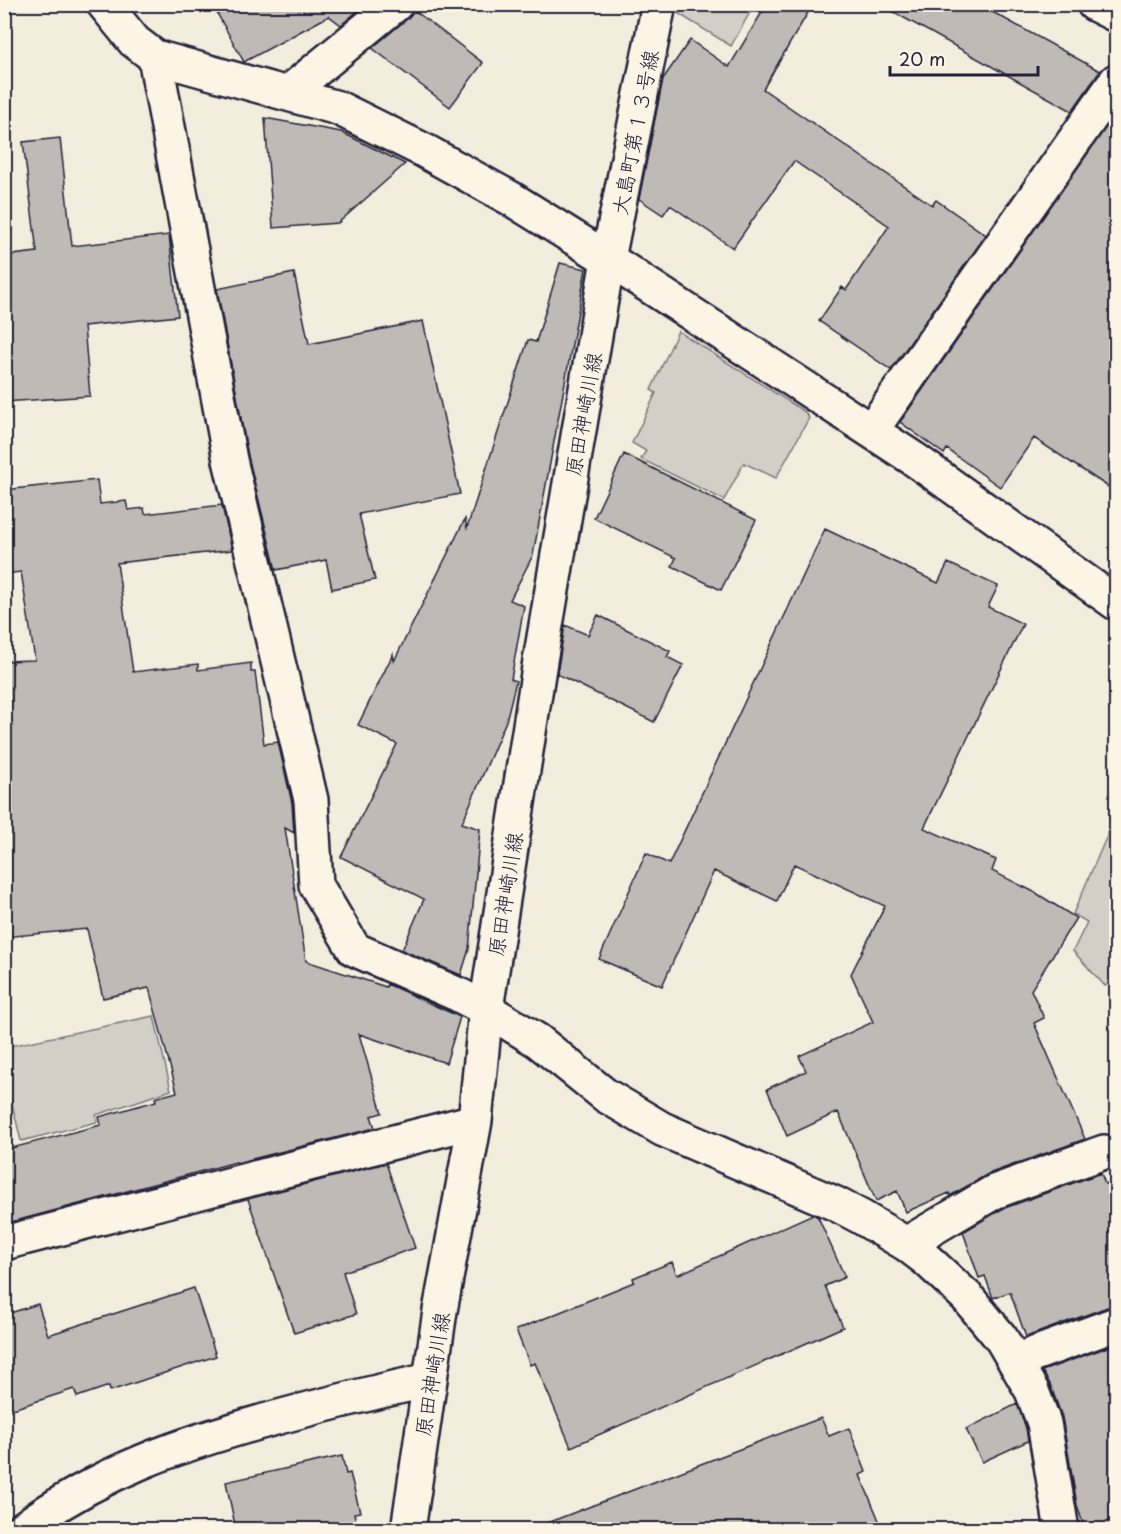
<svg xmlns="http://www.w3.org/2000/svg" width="1121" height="1534" font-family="'Playpen Sans','Klee One',sans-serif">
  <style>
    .green { fill: #d4cfc6; stroke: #7b7880; stroke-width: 1.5 }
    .building { fill: #bfbab6; stroke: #22223b; stroke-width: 1.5 }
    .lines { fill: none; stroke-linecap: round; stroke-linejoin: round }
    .minor-casing { stroke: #22223b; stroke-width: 38 }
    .minor { stroke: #fcf5e5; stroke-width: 33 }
    .labels { text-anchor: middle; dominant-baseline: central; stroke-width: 4.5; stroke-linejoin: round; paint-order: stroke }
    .street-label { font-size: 21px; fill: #22223b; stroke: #fcf5e5 }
  </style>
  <rect width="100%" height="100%" fill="#f3edde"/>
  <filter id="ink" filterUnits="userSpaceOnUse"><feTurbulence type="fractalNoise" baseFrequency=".0167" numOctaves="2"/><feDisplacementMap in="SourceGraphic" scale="12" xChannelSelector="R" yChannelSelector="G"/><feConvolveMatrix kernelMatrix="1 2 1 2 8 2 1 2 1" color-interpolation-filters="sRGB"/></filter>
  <g filter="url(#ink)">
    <path class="green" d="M 671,4 L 754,5 L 731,46 L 671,9 Z
      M 678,331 L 805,412 L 809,418 L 776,478 L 744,463 L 724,500 L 641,459 L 646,451 L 632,443 L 656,393 L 651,390 Z
      M 1116,815 L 1116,979 L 1105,986 L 1073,951 L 1087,922 L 1073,914 Z
      M 154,1016 L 171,1090 L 96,1115 L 97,1122 L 21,1141 L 5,1074 L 5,1047 Z"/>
    <path class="building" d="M 212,4 L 366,4 L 341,25 L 329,16 L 244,62 Z
      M 767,4 L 813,4 L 763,89 L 932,205 L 936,200 L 986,235 L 891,370 L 819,321 L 842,287 L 846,290 L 889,226 L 794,161 L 733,248 L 670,205 L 663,215 L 639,199 L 663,79 L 690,40 L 729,67 Z
      M 879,4 L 978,4 L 1100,71 L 1072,111 Z
      M 414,10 L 483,63 L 450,107 L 372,48 L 408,18 Z
      M 1116,113 L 1116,492 L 1034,438 L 1000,487 L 947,449 L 944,454 L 900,422 Z
      M 265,118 L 341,132 L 405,164 L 338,223 L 273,228 Z
      M 60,138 L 72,246 L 169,235 L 178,316 L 84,326 L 90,396 L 4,402 L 4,256 L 37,252 L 23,142 Z
      M 560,263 L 586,269 L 533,555 L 510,600 L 524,606 L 511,679 L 516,681 L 506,721 L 462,823 L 480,829 L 469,949 L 461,975 L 402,950 L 424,899 L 341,857 L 397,744 L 358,725 L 393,654 L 394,661 L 465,519 L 467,528 L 528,340 L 536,342 Z
      M 294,273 L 309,344 L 423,321 L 460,494 L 359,514 L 375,580 L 332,589 L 326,560 L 276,570 L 248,456 L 217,289 Z
      M 624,454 L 756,520 L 721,590 L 672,566 L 676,558 L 594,518 Z
      M 97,480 L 100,504 L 126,501 L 128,510 L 144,508 L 145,514 L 222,505 L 232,550 L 117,563 L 133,672 L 198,664 L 198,670 L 251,663 L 251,672 L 255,672 L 264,744 L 278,742 L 292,803 L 294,833 L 285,828 L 306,961 L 386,987 L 387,984 L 460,1017 L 446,1063 L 359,1034 L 382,1113 L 371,1116 L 375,1128 L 236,1163 L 236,1162 L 4,1224 L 4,1150 L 101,1125 L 99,1117 L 156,1101 L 155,1098 L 177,1092 L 149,988 L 103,998 L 87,929 L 4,937 L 4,661 L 35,660 L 21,572 L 4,574 L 4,490 Z
      M 825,529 L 938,583 L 948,563 L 998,586 L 988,607 L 1023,624 L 924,828 L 996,860 L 992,871 L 1036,893 L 1076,918 L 1031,990 L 1044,1018 L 1034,1023 L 1085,1139 L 988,1174 L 950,1196 L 949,1193 L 906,1212 L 897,1191 L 876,1201 L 838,1112 L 787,1136 L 767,1089 L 806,1071 L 799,1056 L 873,1022 L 851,974 L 885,906 L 794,864 L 777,901 L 714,871 L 662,986 L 599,959 L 646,853 L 669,864 Z
      M 598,615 L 670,651 L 667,657 L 683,665 L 654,722 L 557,674 L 565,625 L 588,635 Z
      M 386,1163 L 415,1248 L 343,1272 L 356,1314 L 294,1333 L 248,1199 Z
      M 1101,1173 L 1105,1184 L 1116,1180 L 1116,1306 L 1110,1306 L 1026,1337 L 1010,1292 L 993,1298 L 985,1276 L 979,1278 L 963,1232 L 1002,1209 Z
      M 813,1214 L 818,1217 L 845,1277 L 825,1286 L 843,1327 L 571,1447 L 535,1363 L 530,1365 L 516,1330 L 634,1282 L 633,1278 L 672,1262 L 677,1275 Z
      M 194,1288 L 216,1356 L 110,1391 L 109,1386 L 77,1397 L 74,1389 L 4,1412 L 4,1315 L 38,1304 L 48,1335 Z
      M 1116,1344 L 1116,1530 L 1085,1530 L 1077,1505 L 1062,1417 L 1050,1384 L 1042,1371 Z
      M 1017,1404 L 1026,1428 L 1028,1441 L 982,1462 L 966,1429 Z
      M 821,1418 L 829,1436 L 849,1428 L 866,1472 L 860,1475 L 883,1530 L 540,1530 L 539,1526 Z
      M 342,1456 L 346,1474 L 350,1473 L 360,1512 L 354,1513 L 358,1530 L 236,1530 L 226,1482 Z"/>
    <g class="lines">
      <g class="minor-casing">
        <path id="minor" d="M 104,4 L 134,41 L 155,57 L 338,108 L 425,151 L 510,198 L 608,259 L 914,459 L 1116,603
          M 1094,4 L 1116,15
          M 155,57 L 230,460 L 311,800 L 316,885 L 354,949 L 459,995 L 486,1009 L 538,1041 L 605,1095 L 662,1129 L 836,1204 L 861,1217 L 906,1244 L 927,1260 L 967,1297 L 1001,1338 L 1032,1391 L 1044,1423 L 1062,1530
          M 288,93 L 396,4
          M 871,431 L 1116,81
          M 4,1243 L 475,1121
          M 906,1244 L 994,1192 L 1104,1152
          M 1015,1361 L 1116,1324
          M 21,1530 C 100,1471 181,1444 275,1418 C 327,1404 378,1391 430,1380
          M 408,1530 L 440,1311 L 475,1121 L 486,1009 L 540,661 L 608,259 L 659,4"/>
      </g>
      <use href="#minor" class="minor"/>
    </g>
  </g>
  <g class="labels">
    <g class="street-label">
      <text transform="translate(634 132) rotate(-79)">大島町第１３号線</text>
      <text transform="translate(582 414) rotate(-80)">原田神崎川線</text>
      <text transform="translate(504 894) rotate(-81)">原田神崎川線</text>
      <text transform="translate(431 1374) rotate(-81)">原田神崎川線</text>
    </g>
  </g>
  <rect width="1121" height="1534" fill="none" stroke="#fcf5e5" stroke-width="24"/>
  <rect x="12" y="12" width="1097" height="1510" fill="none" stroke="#22223b" stroke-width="2" filter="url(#ink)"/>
  <path d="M890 66v9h148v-9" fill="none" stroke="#22223b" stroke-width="3"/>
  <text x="899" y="66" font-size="18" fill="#22223b" stroke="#fcf5e5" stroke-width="4.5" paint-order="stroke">20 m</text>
</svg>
